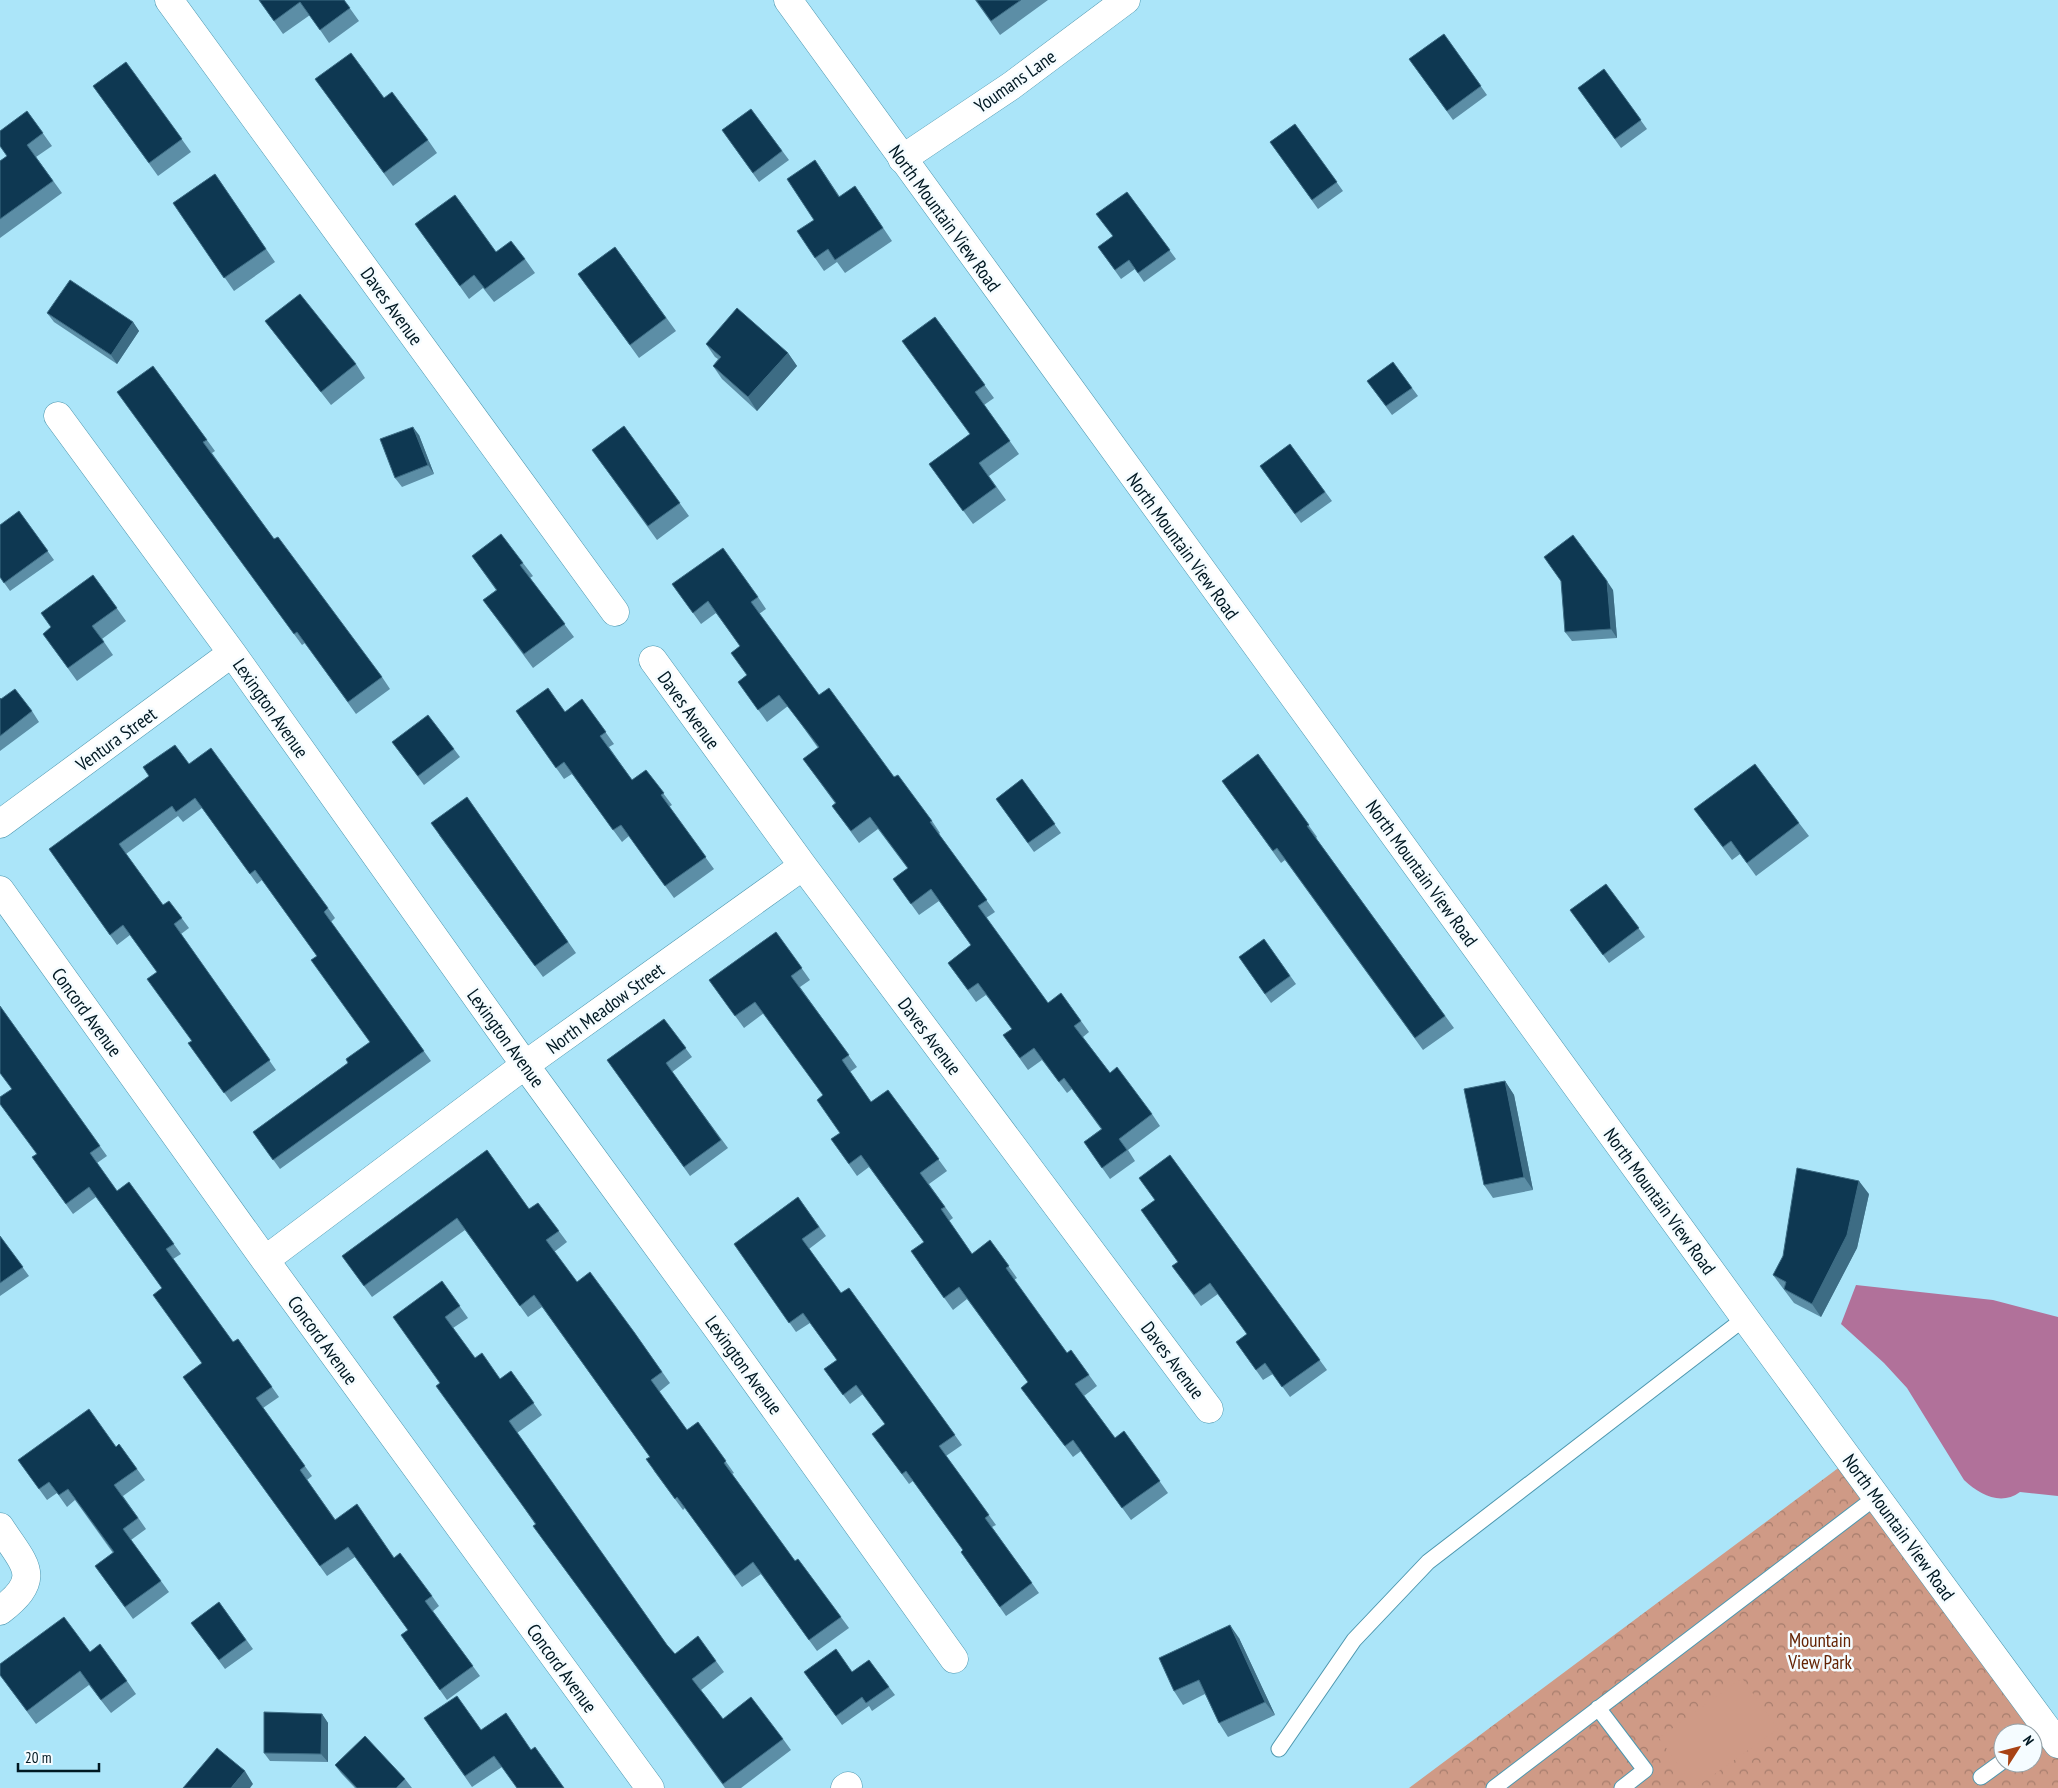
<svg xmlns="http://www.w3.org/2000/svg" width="2058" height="1788" font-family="'PT Sans Narrow',sans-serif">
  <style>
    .forest { fill: url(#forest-crowns); fill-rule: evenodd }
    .garden { fill: #cf9a86 }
    .water { fill: #b1719a }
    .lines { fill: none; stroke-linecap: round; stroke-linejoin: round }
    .service-casing { stroke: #4d97af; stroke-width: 17 }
    .minor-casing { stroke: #4d97af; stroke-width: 29 }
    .tertiary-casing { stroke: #4d97af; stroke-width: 29 }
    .service { stroke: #fff; stroke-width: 15 }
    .minor { stroke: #fff; stroke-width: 28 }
    .tertiary { stroke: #fff; stroke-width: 28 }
    .wall { fill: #5c8ea6 }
    .shaded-wall { fill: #3d6c84 }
    .building { fill: #0e3852; stroke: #3d6c84 }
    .labels { text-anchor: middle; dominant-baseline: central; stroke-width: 5; stroke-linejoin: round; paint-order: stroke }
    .street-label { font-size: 19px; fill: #001822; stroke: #f5fcff }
    .park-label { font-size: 19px; fill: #642304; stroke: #f5fcff }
  </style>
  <defs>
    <pattern id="forest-crowns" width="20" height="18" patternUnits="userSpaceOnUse" patternTransform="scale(1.25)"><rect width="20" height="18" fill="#cf9a86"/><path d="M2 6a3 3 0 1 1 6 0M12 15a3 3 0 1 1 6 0" fill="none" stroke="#a67d6d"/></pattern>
  </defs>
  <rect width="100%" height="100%" fill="#abe5f9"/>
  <path class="forest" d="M 1849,1460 L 2058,1744 L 2058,1788 L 1409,1788 ZM 2003,1733 L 2033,1733 L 2033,1763 L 2003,1763 Z"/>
  <path class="garden" d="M 1742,1678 L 1778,1729 L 1695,1788 L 1659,1738 Z"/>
  <path class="water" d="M 1856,1285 L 1993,1300 L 2058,1317 L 2058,1496 L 2020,1492 C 2001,1506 1980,1495 1964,1480 L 1907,1388 L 1884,1363 L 1841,1324 Z"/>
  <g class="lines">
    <g class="service-casing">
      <path id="service" d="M 1598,1708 L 1645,1770 L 1622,1788
        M 2033,1739 L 2047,1729
        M 1279,1749 L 1354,1640 L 1428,1562 L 1745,1318
        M 1981,1777 L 2003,1761
        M 1494,1788 L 1876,1497"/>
    </g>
    <g class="minor-casing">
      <path id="minor" d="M 169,0 L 615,612
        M 902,159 L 1011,86 L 1126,0
        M 58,416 L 232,653 L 525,1065 L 720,1332 L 954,1659
        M 653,660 L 803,866 L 1209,1409
        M 0,824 L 232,653
        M 0,890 L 265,1260 L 650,1788
        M 265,1260 L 525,1065 L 803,866
        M 0,1527 C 25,1566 44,1577 0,1611
        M 845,1788 L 848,1786"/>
    </g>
    <g class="tertiary-casing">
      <path id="tertiary" d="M 788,0 L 1745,1318 L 2058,1744"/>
    </g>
    <use href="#service" class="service"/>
    <use href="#minor" class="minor"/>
    <use href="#tertiary" class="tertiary"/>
  </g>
  <path class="wall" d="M 259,0 L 344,0 L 359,21 L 329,43 L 310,15 L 283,34 Z
    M 975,0 L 1048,0 L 1000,35 Z
    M 1444,34 L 1487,95 L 1453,120 L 1409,59 Z
    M 126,62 L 191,152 L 158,176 L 93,86 Z
    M 1604,69 L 1647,129 L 1621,148 L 1578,88 Z
    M 315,79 L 384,98 L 428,140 L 437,153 L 393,186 Z
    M 751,109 L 789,160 L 759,182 L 722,130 Z
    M 27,111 L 52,146 L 36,157 L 62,193 L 0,238 L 0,161 L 7,156 Z
    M 1295,124 L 1343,191 L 1318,209 L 1270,142 Z
    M 815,160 L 840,197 L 855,186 L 892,241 L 845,273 L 837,262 L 824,271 L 815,258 L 814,220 Z
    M 215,174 L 275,262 L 234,291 L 173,203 Z
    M 1127,192 L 1176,259 L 1144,282 L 1135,269 L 1121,279 L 1098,247 L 1113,237 Z
    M 415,224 L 496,252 L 525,259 L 535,273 L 494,302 L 483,288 L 469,299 Z
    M 615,247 L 676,331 L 639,358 L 578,274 Z
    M 47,313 L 133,322 L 139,331 L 117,364 L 54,322 Z
    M 935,317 L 994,398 L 984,405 L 1019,454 L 989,476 L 1006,500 L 973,524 L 929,464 L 970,434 Z
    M 265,321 L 356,364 L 365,378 L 331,405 L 275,334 Z
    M 706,344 L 788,353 L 797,366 L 757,411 L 722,379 L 713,366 L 718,359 L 715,357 Z
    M 1393,362 L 1418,396 L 1392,415 L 1367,381 Z
    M 153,366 L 215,451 L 212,453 L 274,539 L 382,677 L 390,689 L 356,714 L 305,643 L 302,645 L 125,403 Z
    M 624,426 L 689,516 L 657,540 L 592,450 Z
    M 419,435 L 434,474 L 402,487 L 395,478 Z
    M 1290,444 L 1332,501 L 1301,523 L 1260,466 Z
    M 19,511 L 54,560 L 10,591 L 0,577 Z
    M 472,556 L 523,563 L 533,576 L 530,578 L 574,637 L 533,668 L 483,600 L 496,590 Z
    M 93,575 L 126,621 L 102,639 L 113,655 L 77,681 L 43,634 L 51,628 Z
    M 672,584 L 758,597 L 766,609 L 759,614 L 819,695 L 894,777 L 932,821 L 940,833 L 939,834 L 995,912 L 986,918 L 1048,1003 L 1081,1021 L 1089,1032 L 1083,1037 L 1110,1073 L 1152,1114 L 1160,1126 L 1128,1150 L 1135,1161 L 1110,1179 L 1084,1142 L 1101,1129 L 1072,1089 L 1067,1093 L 1042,1060 L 1028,1070 L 1003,1035 L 1012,1029 L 986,995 L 976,1002 L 948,963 L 971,945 L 939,901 L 919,915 L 893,879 L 908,869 L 878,829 L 859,843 L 832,806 L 835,803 L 803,759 L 818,748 L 788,706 L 767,722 L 738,682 L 747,675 L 740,646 L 716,613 L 701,624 Z
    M 1613,590 L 1617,638 L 1572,641 L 1565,632 Z
    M 0,698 L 1,699 L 32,711 L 39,722 L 0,751 Z
    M 582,699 L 614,744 L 609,747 L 632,780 L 646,770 L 672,805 L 669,807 L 714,869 L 674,898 L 629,836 L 622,842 L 572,774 L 564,779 L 516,711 L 565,712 Z
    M 392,742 L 454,749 L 460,757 L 424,785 Z
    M 1258,754 L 1317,837 L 1316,838 L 1454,1028 L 1423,1050 L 1285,860 L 1281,863 L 1222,781 Z
    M 189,764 L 328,908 L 335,918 L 331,922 L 431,1061 L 280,1169 L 253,1132 L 348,1063 L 370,1042 L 317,956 L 262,880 L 257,884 L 202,808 L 183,822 L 178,816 L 126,854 L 163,905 L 169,901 L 189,928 L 181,934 L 276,1070 L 231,1102 L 188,1043 L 192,1041 L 157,972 L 130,935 L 117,945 L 49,849 Z
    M 1022,779 L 1061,833 L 1034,852 L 996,799 Z
    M 467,797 L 576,953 L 543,977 L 439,835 Z
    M 1694,809 L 1799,823 L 1809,836 L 1756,876 L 1740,854 L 1732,860 Z
    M 1606,884 L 1645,937 L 1609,963 L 1570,910 Z
    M 776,932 L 810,980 L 800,987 L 857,1067 L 850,1072 L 871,1102 L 888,1090 L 947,1171 L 929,1184 L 953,1218 L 949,1221 L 972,1254 L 990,1240 L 1017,1278 L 1014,1280 L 1067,1353 L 1071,1350 L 1097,1386 L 1084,1396 L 1115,1438 L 1124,1431 L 1168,1493 L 1131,1520 L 1081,1451 L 1073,1457 L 1029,1399 L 1021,1388 L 1028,1382 L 967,1299 L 953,1310 L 919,1263 L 924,1242 L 869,1167 L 857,1176 L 831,1139 L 840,1133 L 823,1095 L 764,1013 L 744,1028 L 709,980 Z
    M 1264,939 L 1296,984 L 1271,1003 L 1239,957 Z
    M 0,1006 L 107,1156 L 97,1163 L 117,1191 L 129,1182 L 181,1254 L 173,1259 L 233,1342 L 238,1339 L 279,1397 L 263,1408 L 312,1476 L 307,1480 L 335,1519 L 394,1558 L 432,1596 L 439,1606 L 433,1611 L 480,1676 L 447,1700 L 401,1635 L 408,1630 L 355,1557 L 327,1576 L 183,1377 L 202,1364 L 162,1288 L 96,1197 L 73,1214 L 32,1157 L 37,1154 L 11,1089 Z
    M 664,1019 L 692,1057 L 672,1072 L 728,1148 L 690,1176 L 607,1060 Z
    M 1505,1081 L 1514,1095 L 1533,1190 L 1493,1198 L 1484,1185 Z
    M 487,1150 L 529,1209 L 538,1203 L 567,1242 L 554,1252 L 577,1282 L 634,1332 L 670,1383 L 659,1392 L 687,1430 L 698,1422 L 734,1473 L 732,1474 L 795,1561 L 798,1559 L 849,1628 L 817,1651 L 761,1574 L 742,1587 L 685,1508 L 683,1510 L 654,1471 L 650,1457 L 542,1307 L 528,1317 L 465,1230 L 372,1297 L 342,1256 Z
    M 1170,1155 L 1327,1370 L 1290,1397 L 1273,1374 L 1263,1380 L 1236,1342 L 1247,1334 L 1218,1294 L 1201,1306 L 1172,1266 L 1178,1262 L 1155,1200 Z
    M 1869,1194 L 1857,1248 L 1821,1317 L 1794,1303 L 1773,1275 Z
    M 798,1197 L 826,1236 L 809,1249 L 841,1293 L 849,1288 L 962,1445 L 946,1456 L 996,1525 L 992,1527 L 1039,1593 L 1006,1616 L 961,1552 L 963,1550 L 913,1481 L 909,1484 L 879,1443 L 885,1424 L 863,1394 L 850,1404 L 824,1369 L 837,1360 L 810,1323 L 796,1332 L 734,1244 Z
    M 0,1236 L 29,1276 L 0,1296 Z
    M 442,1281 L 468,1318 L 453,1328 L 475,1358 L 500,1379 L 511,1371 L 542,1415 L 517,1433 L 667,1645 L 675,1654 L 716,1661 L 724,1672 L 701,1690 L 723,1719 L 783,1739 L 791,1750 L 741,1788 L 725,1788 L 541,1537 L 535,1524 L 440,1383 Z
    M 119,1444 L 145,1480 L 123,1496 L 146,1529 L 131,1540 L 169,1592 L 133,1619 L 95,1566 L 113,1553 L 75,1500 L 67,1507 L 57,1493 L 47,1500 L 18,1460 L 116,1447 Z
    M 219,1602 L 253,1649 L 225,1669 L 191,1623 Z
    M 1239,1638 L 1275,1715 L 1228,1737 L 1219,1723 L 1205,1694 L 1183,1705 L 1174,1691 Z
    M 90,1652 L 127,1681 L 136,1694 L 111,1713 L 89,1685 L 36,1724 L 0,1675 Z
    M 869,1660 L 895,1695 L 872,1711 L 869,1706 L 842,1725 L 804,1672 L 852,1672 Z
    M 322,1714 L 328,1723 L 328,1762 L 270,1761 L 264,1753 Z
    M 424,1718 L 481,1730 L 531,1750 L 564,1788 L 502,1767 L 472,1787 Z
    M 335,1765 L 405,1779 L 412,1788 L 355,1788 L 341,1773 Z"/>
  <path class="shaded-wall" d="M 133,322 L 139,331 L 117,364 L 111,355 Z
    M 788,353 L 797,366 L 757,411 L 748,397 Z
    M 413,427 L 419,435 L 434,474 L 428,465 Z
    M 1607,581 L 1613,590 L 1617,638 L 1611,629 Z
    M 1505,1081 L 1514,1095 L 1533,1190 L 1524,1177 Z
    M 1859,1181 L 1869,1194 L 1857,1248 L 1821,1317 L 1812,1304 Z
    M 1230,1625 L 1239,1638 L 1275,1715 L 1265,1702 Z
    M 322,1714 L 328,1723 L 328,1762 L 321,1754 Z
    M 245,1771 L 253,1784 L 250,1788 L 231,1788 Z"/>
  <path class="building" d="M 259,0 L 344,0 L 350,8 L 320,30 L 300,2 L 274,21 Z
    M 976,0 L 1021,0 L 991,21 Z
    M 1444,34 L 1481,86 L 1447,111 L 1409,59 Z
    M 351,53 L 384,98 L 392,92 L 428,140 L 384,173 L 315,79 Z
    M 126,62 L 182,139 L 149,163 L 93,86 Z
    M 1604,69 L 1641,120 L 1615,139 L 1578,88 Z
    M 751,109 L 782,151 L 753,173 L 722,130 Z
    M 27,111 L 43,133 L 27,145 L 53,181 L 0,219 L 0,161 L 7,156 L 0,146 L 0,131 Z
    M 1295,124 L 1337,182 L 1312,200 L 1270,142 Z
    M 815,160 L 839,197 L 855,186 L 883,228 L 835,260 L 828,249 L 815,258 L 797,231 L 814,220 L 787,179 Z
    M 215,174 L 266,249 L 224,278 L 173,203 Z
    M 1127,192 L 1170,250 L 1138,273 L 1129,260 L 1115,270 L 1098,247 L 1113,236 L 1096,214 Z
    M 455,195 L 496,252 L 511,241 L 525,259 L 485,289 L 474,275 L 460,286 L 415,224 Z
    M 615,247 L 666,318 L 630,345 L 578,274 Z
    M 70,280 L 133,322 L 111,355 L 47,313 Z
    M 300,294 L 356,364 L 321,392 L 265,321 Z
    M 737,308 L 788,353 L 748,397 L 713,366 L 721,357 L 706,344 Z
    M 935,317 L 985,385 L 975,392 L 1010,441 L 979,463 L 996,487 L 963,511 L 929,464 L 970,434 L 902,341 Z
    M 1393,362 L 1412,388 L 1386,406 L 1367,381 Z
    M 153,366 L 207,440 L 203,442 L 274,539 L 278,537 L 382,677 L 348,702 L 297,632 L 294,634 L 117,392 Z
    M 624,426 L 680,503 L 648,526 L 592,450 Z
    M 413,427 L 428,465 L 395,478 L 380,439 Z
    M 1290,444 L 1325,492 L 1295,514 L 1260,466 Z
    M 19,511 L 48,551 L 4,583 L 0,577 L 0,525 Z
    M 501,534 L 523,563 L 520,565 L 565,624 L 524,654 L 483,600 L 497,590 L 472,556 Z
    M 1573,535 L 1607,581 L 1611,629 L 1565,632 L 1561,581 L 1544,557 Z
    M 723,548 L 758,597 L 751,602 L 819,695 L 829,688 L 894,777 L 898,775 L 932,821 L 930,822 L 987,900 L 978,906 L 1048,1003 L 1061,993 L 1081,1021 L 1074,1026 L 1110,1073 L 1117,1067 L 1152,1114 L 1119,1139 L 1127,1150 L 1102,1168 L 1084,1142 L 1102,1129 L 1064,1078 L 1059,1082 L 1034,1048 L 1020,1058 L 1003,1035 L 1012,1029 L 978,983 L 968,990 L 948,963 L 971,945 L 931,889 L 911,904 L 893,879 L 908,868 L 870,817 L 851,831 L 832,806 L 836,803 L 803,759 L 819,747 L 779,695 L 758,710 L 738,682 L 747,675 L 731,653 L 740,646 L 708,601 L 693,613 L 672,584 Z
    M 93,575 L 117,608 L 92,626 L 104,642 L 68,668 L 43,634 L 51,627 L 41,613 Z
    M 548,688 L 565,712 L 582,699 L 606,732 L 600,736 L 632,780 L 646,770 L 664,793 L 661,795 L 706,857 L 665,886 L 621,825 L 613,830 L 564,762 L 556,768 L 516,711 Z
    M 15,689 L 32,711 L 0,736 L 0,698 L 1,699 Z
    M 428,715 L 454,749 L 418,776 L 392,742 Z
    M 175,745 L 189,764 L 211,748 L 328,908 L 324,912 L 424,1051 L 273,1160 L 253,1132 L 348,1063 L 346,1059 L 370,1042 L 311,960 L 317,956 L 255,870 L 250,874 L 195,798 L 176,812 L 172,806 L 119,844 L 163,905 L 169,901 L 182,918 L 174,924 L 270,1060 L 224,1093 L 188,1043 L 192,1041 L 147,979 L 157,972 L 123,925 L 110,935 L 49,849 L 149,776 L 143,767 Z
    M 1258,754 L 1309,825 L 1307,826 L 1445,1016 L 1415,1038 L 1277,848 L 1273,851 L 1222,781 Z
    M 1755,764 L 1799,823 L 1747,863 L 1731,841 L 1723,847 L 1694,809 Z
    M 1022,779 L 1055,824 L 1028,843 L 996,799 Z
    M 467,797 L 568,942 L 535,966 L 431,823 Z
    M 1606,884 L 1639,928 L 1603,955 L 1570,910 Z
    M 776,932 L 802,968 L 791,976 L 849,1055 L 842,1060 L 871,1102 L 888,1090 L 939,1159 L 920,1173 L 945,1207 L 941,1209 L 972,1254 L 990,1240 L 1009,1266 L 1006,1268 L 1067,1353 L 1071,1350 L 1089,1375 L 1075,1384 L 1115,1438 L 1124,1431 L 1160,1481 L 1122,1508 L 1073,1440 L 1065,1446 L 1021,1388 L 1028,1382 L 959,1287 L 944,1298 L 911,1251 L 924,1242 L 861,1155 L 849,1164 L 831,1139 L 840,1133 L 817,1100 L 823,1095 L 755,1002 L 735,1016 L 709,980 Z
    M 1264,939 L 1290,976 L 1265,994 L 1239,957 Z
    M 0,1006 L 100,1146 L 90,1153 L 117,1191 L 129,1182 L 174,1244 L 166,1249 L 233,1342 L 238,1339 L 272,1387 L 256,1398 L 305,1466 L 300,1470 L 335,1520 L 357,1504 L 394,1558 L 400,1553 L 432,1596 L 425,1601 L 473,1666 L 440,1690 L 401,1635 L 408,1630 L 348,1547 L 320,1566 L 183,1377 L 202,1363 L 153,1295 L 162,1288 L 89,1187 L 66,1204 L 32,1157 L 37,1154 L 0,1104 L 0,1097 L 12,1089 L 0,1073 Z
    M 664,1019 L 686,1048 L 666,1063 L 721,1140 L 684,1167 L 607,1060 Z
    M 1505,1081 L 1524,1177 L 1484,1185 L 1464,1089 Z
    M 487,1150 L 529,1209 L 538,1203 L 559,1231 L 546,1240 L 577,1282 L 590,1272 L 634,1332 L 662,1372 L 651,1380 L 687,1430 L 698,1422 L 726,1461 L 724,1463 L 795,1561 L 798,1559 L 841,1617 L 809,1640 L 753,1562 L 735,1576 L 677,1497 L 675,1499 L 646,1459 L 650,1457 L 534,1295 L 520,1306 L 457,1218 L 364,1286 L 342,1256 Z
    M 1170,1155 L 1320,1360 L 1282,1387 L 1265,1363 L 1256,1370 L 1236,1342 L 1247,1334 L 1210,1283 L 1194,1295 L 1172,1266 L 1178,1262 L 1141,1210 L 1155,1200 L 1139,1178 Z
    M 1797,1168 L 1859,1181 L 1847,1235 L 1812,1304 L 1784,1289 L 1786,1282 L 1773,1275 L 1783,1256 Z
    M 798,1197 L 819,1227 L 802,1239 L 841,1293 L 849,1288 L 955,1435 L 939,1446 L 989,1515 L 985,1518 L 1032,1583 L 1000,1607 L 961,1552 L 963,1550 L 906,1471 L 902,1474 L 872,1434 L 885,1424 L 856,1385 L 843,1395 L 824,1369 L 837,1360 L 803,1313 L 789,1323 L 734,1244 Z
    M 0,1236 L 23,1267 L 0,1283 Z
    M 442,1281 L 460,1306 L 445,1317 L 475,1358 L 482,1353 L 500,1379 L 511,1371 L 534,1403 L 509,1421 L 667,1645 L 675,1654 L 698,1636 L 716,1661 L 692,1679 L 723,1719 L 751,1697 L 783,1739 L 723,1784 L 533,1526 L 536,1524 L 436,1386 L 440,1383 L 393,1317 Z
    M 89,1409 L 116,1447 L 119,1444 L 137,1469 L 114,1485 L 138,1518 L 123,1529 L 161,1581 L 125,1607 L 95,1566 L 114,1552 L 68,1489 L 59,1495 L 49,1482 L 39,1489 L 18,1460 Z
    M 219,1602 L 246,1640 L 219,1660 L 191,1623 Z
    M 64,1617 L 90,1652 L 100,1644 L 127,1681 L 101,1700 L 80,1671 L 27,1711 L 0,1675 L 0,1664 Z
    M 1230,1625 L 1265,1702 L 1219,1723 L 1199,1680 L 1174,1691 L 1159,1658 Z
    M 836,1649 L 852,1672 L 869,1660 L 889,1687 L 866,1703 L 862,1697 L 836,1716 L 804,1672 Z
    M 457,1696 L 481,1730 L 506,1713 L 531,1750 L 535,1747 L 564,1788 L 517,1788 L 494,1756 L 465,1776 L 424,1718 Z
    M 264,1712 L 322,1714 L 321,1754 L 264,1753 Z
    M 365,1736 L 405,1779 L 396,1788 L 357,1788 L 335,1765 Z
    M 217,1748 L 245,1771 L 231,1788 L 183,1788 Z"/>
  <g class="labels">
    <g class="street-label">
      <text transform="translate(1015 81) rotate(-35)">Youmans Lane</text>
      <text transform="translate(945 218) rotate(54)">North Mountain View Road</text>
      <text transform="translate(392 306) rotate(54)">Daves Avenue</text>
      <text transform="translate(1183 546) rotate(54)">North Mountain View Road</text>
      <text transform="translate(271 708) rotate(55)">Lexington Avenue</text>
      <text transform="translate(689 710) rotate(54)">Daves Avenue</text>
      <text transform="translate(116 739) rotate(-36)">Ventura Street</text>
      <text transform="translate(1422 873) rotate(54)">North Mountain View Road</text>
      <text transform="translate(605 1008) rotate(-36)">North Meadow Street</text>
      <text transform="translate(87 1012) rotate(54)">Concord Avenue</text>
      <text transform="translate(930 1036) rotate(53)">Daves Avenue</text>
      <text transform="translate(506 1038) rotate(54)">Lexington Avenue</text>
      <text transform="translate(1660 1201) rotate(54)">North Mountain View Road</text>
      <text transform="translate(323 1340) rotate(54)">Concord Avenue</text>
      <text transform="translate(1173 1360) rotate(53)">Daves Avenue</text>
      <text transform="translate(744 1365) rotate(54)">Lexington Avenue</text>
      <text transform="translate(1899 1527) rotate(54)">North Mountain View Road</text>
      <text transform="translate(562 1668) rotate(54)">Concord Avenue</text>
    </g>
    <g class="park-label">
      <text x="1820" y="1640">Mountain<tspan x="1820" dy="22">View Park</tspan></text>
    </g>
  </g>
  <g transform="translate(2018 1748) rotate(54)"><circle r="24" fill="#f5fcff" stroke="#93a1a7"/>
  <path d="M0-4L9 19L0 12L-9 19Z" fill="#a84314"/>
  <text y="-8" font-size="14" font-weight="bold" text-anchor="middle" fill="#001822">N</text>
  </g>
  <path d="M18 1763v8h81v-8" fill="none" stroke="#001822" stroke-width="2.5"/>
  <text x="25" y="1763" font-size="15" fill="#001822" stroke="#f5fcff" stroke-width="4" paint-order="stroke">20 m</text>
</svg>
